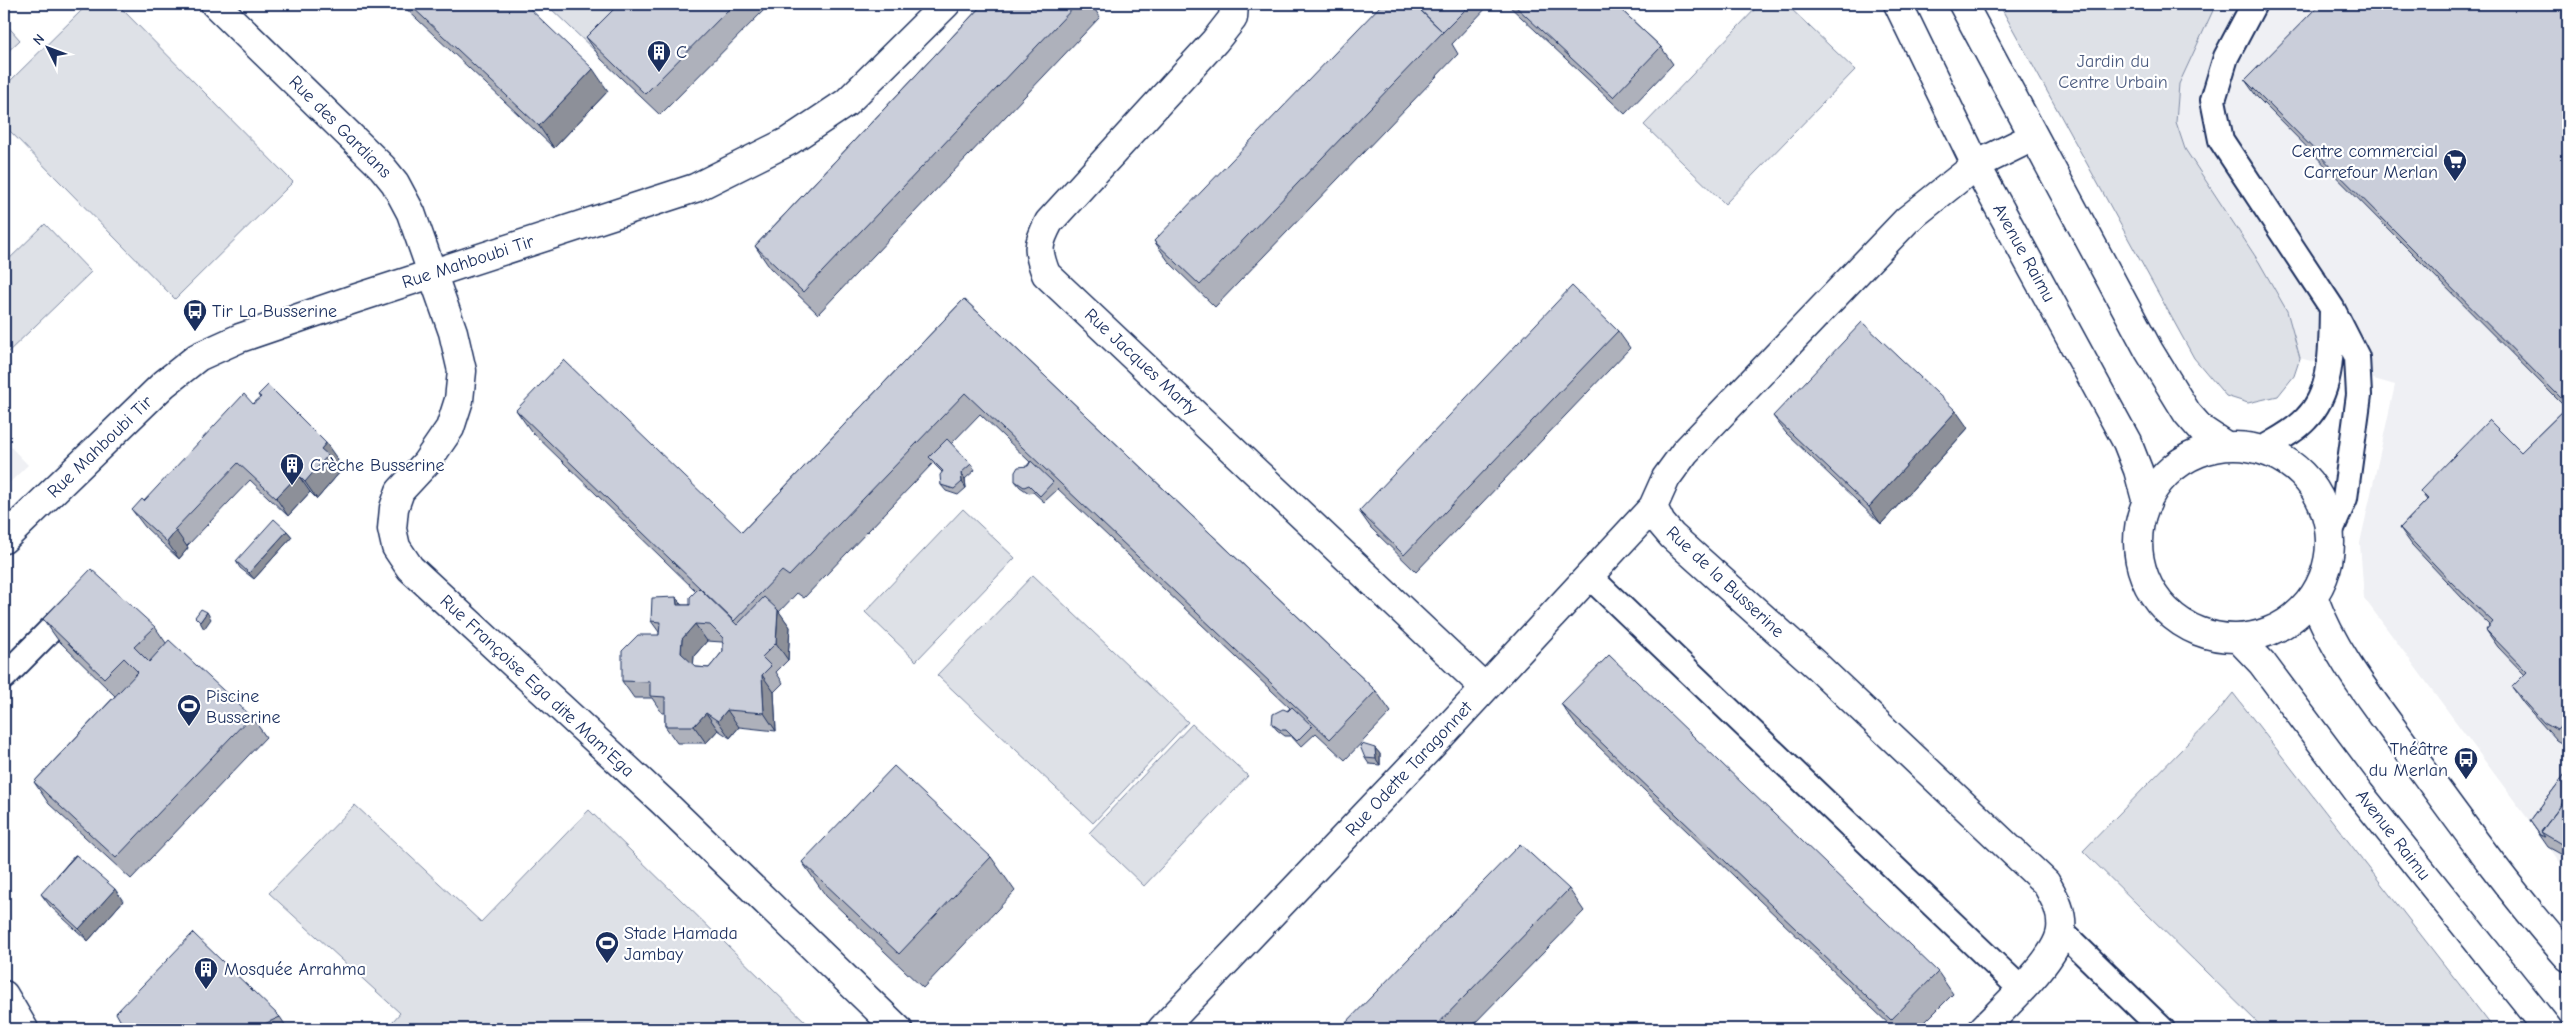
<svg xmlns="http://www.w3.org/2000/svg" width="2572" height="1033" font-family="'Comic Neue',sans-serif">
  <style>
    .built { fill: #eff0f4 }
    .green { fill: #dee1e7; stroke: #7c88a2 }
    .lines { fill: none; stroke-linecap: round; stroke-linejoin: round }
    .service-casing { stroke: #1b2f5e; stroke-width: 28 }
    .minor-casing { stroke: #1b2f5e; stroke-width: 31 }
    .tertiary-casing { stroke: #1b2f5e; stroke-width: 31 }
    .service { stroke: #fff; stroke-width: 24 }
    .minor { stroke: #fff; stroke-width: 28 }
    .tertiary { stroke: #fff; stroke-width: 28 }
    .wall { fill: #aeb1bb; stroke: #1b2f5e; fill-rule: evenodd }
    .shaded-wall { fill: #8d9099; stroke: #1b2f5e }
    .building { fill: #caceda; stroke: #1b2f5e; fill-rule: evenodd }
    .labels { text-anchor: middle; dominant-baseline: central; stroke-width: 4.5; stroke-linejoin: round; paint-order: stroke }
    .poi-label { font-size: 18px; fill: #1b2f5e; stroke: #fff; text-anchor: start }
    .park-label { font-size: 18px; fill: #4c5c80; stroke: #fff }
    .street-label { font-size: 18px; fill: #1b2f5e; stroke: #fff }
  </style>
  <rect width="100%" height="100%" fill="#fff"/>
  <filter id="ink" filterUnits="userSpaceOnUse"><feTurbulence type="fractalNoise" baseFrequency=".02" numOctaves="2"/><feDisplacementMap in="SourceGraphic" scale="10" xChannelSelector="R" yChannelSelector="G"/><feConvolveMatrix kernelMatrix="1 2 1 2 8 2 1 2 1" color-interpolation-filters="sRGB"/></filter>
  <g filter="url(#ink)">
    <path class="built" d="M 2216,4 L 2568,4 L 2568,873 L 2364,598 L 2360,543 L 2395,385 L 2300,358 L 2287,311 L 2259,262 L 2185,149 L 2176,122 L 2179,84 Z
      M 4,440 L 28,465 L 4,488 Z"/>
    <path class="green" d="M 88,4 L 117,4 L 293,182 L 175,299 L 4,125 L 4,87 Z
      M 546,4 L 640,4 L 595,51 Z
      M 1760,4 L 1786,4 L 1855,70 L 1725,204 L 1644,125 Z
      M 1999,4 L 2216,4 L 2179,84 L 2176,122 L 2185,149 L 2259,262 L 2287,311 L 2300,358 L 2294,376 L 2278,396 L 2248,403 L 2226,396 L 2194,358 Z
      M 4,22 L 20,40 L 4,55 Z
      M 45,224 L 91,272 L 4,356 L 4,264 Z
      M 963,509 L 1015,558 L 916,661 L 865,612 Z
      M 1033,575 L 1188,722 L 1093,823 L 937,675 Z
      M 2233,693 L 2494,1029 L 2264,1029 L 2083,851 L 2215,715 Z
      M 1192,724 L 1248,776 L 1144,886 L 1089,833 Z
      M 355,805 L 481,922 L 589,810 L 813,1029 L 386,1029 L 400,1013 L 269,893 Z"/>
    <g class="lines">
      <g class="service-casing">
        <path id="service" d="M 2254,4 L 2226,57 L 2213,100 L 2221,140 L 2332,308 L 2357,357 L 2359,395 L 2345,498 L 2330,533
          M 2262,449 C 2277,440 2294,432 2306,419 C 2334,391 2331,345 2332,309
          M 1589,576 L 2021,989
          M 4,677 L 73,607
          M 2061,931 L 2162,1029"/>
      </g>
      <g class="minor-casing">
        <path id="minor" d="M 215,4 L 382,167 L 395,183 L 411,213 L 453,332 L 462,371 L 459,400 L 450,428 L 426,463 L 400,491 L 394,508 L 392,529 L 396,547 L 410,568 L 662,801 L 898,1029
          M 1234,4 L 1233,18 L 1215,41 L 1049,222 C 1037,245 1037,250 1046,274 L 1485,688
          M 4,539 L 164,384 L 198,357 L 240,338 L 351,300 L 695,188 L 789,141 L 846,103 L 946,4
          M 4,995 L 24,1029
          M 1162,1029 L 1434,743 L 1653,507
          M 1983,1029 C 2003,1008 2058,958 2061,930 C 2063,912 2055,899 2046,883 L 1817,666 L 1672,536 L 1661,523 L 1653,507 L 1666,478 L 1685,452 L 1907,220 L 1976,165 L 2033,137"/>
      </g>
      <g class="tertiary-casing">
        <path id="tertiary" d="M 1898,4 L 1976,165 L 2127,442 L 2138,470 L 2147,503
          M 1963,4 L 2149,351 L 2187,413 L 2202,430 L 2223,444
          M2138 542a96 96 0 1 1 192 0a96 96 0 1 1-192 0Z
          M 2314,599 C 2335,656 2376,705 2410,753 C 2461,823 2511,893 2568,957
          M 2239,639 L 2262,663 L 2360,794 L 2548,1029"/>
      </g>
      <use href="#service" class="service"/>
      <use href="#minor" class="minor"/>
      <use href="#tertiary" class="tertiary"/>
    </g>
    <path class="wall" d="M 401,4 L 525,4 L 608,91 L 554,148 Z
      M 619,4 L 770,4 L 660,115 L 601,59 L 586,37 Z
      M 983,4 L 1091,4 L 1100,17 L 818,314 L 770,268 L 755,246 Z
      M 1417,4 L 1490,4 L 1452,44 L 1458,54 L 1215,307 L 1169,262 L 1154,241 Z
      M 1507,4 L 1615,4 L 1661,47 L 1673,64 L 1625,114 Z
      M 2568,4 L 2568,747 L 2556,740 L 2524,704 L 2512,687 L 2525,675 L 2498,647 L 2486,630 L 2490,625 L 2463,599 L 2412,545 L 2400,528 L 2427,500 L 2420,491 L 2521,452 L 2566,408 L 2257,97 L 2245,80 Z
      M 964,299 L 1376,691 L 1391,712 L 1345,760 L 1316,733 L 1301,747 L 1291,736 L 1285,736 L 1277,730 L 1272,724 L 1290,708 L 1057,488 L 1058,489 L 1044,502 L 1033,492 L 1029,493 L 1020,487 L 1015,481 L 1030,462 L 980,414 L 951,444 L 971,464 L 975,470 L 965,479 L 966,488 L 958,495 L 946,491 L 941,485 L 942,472 L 933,463 L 804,598 L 797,593 L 779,612 L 790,627 L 788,660 L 776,672 L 783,683 L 774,692 L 776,731 L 739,727 L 730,738 L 718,730 L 706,743 L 677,743 L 665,726 L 665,713 L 662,713 L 652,698 L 634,698 L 622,681 L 659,635 L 659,632 L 651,621 L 676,597 L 682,605 L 690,605 L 696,591 L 531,431 L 516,410 L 742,532 ZM 707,641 L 722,642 L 723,643 L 723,651 L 709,668 L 696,667 L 693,664 L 694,656 Z
      M 1618,331 L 1630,348 L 1416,572 L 1371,528 L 1359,511 Z
      M 258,395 L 338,460 L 335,464 L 340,472 L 317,499 L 310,492 L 288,516 L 250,480 L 187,546 L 188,548 L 179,559 L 145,527 L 132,510 L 144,501 L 260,398 Z
      M 1773,416 L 1968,428 L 1881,524 L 1786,433 Z
      M 287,531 L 292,537 L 254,579 L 240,568 L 236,561 Z
      M 43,619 L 155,627 L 166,643 L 251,716 L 266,737 L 131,879 L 49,804 L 34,782 L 115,696 L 58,640 Z
      M 1561,704 L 1938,972 L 1953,994 L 1918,1029 L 1894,1029 L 1576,725 Z
      M 1375,748 L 1380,754 L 1380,765 L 1369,764 L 1365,758 Z
      M 2568,770 L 2568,858 L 2548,847 L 2530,821 Z
      M 991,857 L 1015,891 L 923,988 L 826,896 L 802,862 Z
      M 1569,889 L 1584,911 L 1469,1029 L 1340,1029 Z
      M 41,894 L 123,901 L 88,941 L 50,906 Z
      M 280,1017 L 288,1029 L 125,1029 Z"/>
    <path class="shaded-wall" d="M 593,69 L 608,91 L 554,148 L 539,126 Z
      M 1956,411 L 1968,428 L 1881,524 L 1869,507 Z
      M 326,443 L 338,460 L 335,464 L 340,472 L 317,499 L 305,482 L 321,449 Z
      M 961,473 L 965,479 L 966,488 L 962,482 Z
      M 298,475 L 310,492 L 288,516 L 276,498 Z
      M 176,531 L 188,548 L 179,559 L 167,542 Z
      M 287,531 L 292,537 L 254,579 L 249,573 Z
      M 676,597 L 688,614 L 677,605 Z
      M 778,610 L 790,627 L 788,660 L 776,643 Z
      M 207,612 L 211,619 L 204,629 L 200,622 Z
      M 695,624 L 707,641 L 694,656 L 693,670 L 681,653 L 682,639 Z
      M 762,675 L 774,692 L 776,731 L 764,713 Z
      M 727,710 L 739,727 L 730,738 L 718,721 Z
      M 706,713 L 718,730 L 706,743 L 694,726 Z
      M 1375,748 L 1380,754 L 1380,765 L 1376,759 Z
      M 115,889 L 123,901 L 88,941 L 79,929 Z"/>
    <path class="building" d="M 409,4 L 525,4 L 593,69 L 539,126 Z
      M 619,4 L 734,4 L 645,94 L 586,37 Z
      M 983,4 L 1077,4 L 803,292 L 755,246 Z
      M 1382,4 L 1414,4 L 1443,32 L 1200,285 L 1154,241 Z
      M 1417,4 L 1471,4 L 1443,32 L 1415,5 Z
      M 1513,4 L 1615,4 L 1661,47 L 1613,97 Z
      M 2320,4 L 2568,4 L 2568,405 L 2245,80 Z
      M 1572,286 L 1618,331 L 1404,555 L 1359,511 Z
      M 964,299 L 1376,691 L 1330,739 L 965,393 L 789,576 L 782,571 L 734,621 L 516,410 L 564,360 L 742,532 Z
      M 1862,322 L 1956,411 L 1869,507 L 1773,416 Z
      M 268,385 L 326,443 L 321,449 L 328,455 L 305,482 L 298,475 L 276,498 L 238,463 L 174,530 L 176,531 L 167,542 L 132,510 L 142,499 L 144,501 L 244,394 L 253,404 L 261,397 L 258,395 Z
      M 2568,406 L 2568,718 L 2557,730 L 2544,723 L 2512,687 L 2527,672 L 2486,630 L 2493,622 L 2451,582 L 2400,528 L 2428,499 L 2420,491 L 2489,420 L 2521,452 Z
      M 947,439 L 971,464 L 961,473 L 962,482 L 954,489 L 941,485 L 940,475 L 943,471 L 929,457 Z
      M 1031,461 L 1053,482 L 1040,496 L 1029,485 L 1024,487 L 1015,481 L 1015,472 L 1018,467 L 1028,466 Z
      M 274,519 L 287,531 L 249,573 L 236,561 Z
      M 91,569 L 155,627 L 134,647 L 149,662 L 169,640 L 251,716 L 116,858 L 34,782 L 138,672 L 124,658 L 104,678 L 43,619 Z
      M 699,588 L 737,625 L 764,597 L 778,610 L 776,643 L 762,657 L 771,666 L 762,675 L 764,713 L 727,710 L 718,721 L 706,713 L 694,726 L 665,726 L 665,697 L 650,696 L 650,682 L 622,681 L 622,651 L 638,635 L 659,635 L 660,622 L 651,621 L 652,598 L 676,597 L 677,605 L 690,605 L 690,597 ZM 695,624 L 710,625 L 723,638 L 723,651 L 709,668 L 696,667 L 681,653 L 682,639 Z
      M 201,609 L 207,612 L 200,622 L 195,617 Z
      M 1609,655 L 1938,972 L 1891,1020 L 1561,704 Z
      M 1292,707 L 1312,726 L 1297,741 L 1286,730 L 1281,730 L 1272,724 L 1273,714 L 1283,709 L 1288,711 Z
      M 1362,744 L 1375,748 L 1376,759 L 1365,758 L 1360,746 Z
      M 894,766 L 991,857 L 899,954 L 802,862 Z
      M 2568,770 L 2568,796 L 2541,832 L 2545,837 L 2540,835 L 2530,821 Z
      M 2568,796 L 2568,848 L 2541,832 Z
      M 1520,844 L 1569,889 L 1433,1029 L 1340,1029 Z
      M 75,855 L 76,855 L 56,877 Z
      M 76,855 L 115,889 L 79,929 L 41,894 Z
      M 193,933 L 280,1017 L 253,1029 L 125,1029 L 116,1013 Z"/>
  </g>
  <defs>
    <g id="building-pin" transform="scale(1.25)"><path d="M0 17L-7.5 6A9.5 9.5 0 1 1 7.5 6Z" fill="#1b2f5e" stroke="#fff"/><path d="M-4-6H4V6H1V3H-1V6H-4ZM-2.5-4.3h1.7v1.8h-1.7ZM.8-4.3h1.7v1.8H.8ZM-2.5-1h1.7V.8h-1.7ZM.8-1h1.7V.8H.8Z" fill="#fff"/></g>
    <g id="supermarket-pin" transform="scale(1.25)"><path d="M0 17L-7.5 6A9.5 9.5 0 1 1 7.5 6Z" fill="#1b2f5e" stroke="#fff"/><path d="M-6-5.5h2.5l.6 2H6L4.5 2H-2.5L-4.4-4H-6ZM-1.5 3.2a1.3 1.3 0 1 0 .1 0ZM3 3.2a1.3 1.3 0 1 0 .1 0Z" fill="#fff"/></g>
    <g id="bus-pin" transform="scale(1.25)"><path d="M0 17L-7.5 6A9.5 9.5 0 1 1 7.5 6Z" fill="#1b2f5e" stroke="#fff"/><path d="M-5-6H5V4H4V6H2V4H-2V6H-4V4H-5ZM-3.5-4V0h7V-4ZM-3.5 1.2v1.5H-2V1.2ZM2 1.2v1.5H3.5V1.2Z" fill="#fff"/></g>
    <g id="stadium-pin" transform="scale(1.25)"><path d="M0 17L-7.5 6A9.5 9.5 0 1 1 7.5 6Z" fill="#1b2f5e" stroke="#fff"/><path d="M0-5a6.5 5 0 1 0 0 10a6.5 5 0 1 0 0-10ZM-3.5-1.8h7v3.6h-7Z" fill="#fff"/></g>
  </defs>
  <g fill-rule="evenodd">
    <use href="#building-pin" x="659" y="52"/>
    <use href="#supermarket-pin" x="2455" y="161"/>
    <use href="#bus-pin" x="195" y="311"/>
    <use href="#building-pin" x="292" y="465"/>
    <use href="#stadium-pin" x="189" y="706"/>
    <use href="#bus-pin" x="2466" y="759"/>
    <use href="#stadium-pin" x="607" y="943"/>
    <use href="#building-pin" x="206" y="969"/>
  </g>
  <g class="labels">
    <g class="poi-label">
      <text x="676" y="52">C</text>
      <text x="2438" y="151" text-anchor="end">Centre commercial<tspan x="2438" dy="21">Carrefour Merlan</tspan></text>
      <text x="212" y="311">Tir La Busserine</text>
      <text x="310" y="465">Crèche Busserine</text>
      <text x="206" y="696">Piscine<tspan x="206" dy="21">Busserine</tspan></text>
      <text x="2448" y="749" text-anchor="end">Théâtre<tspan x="2448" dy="21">du Merlan</tspan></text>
      <text x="624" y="933">Stade Hamada<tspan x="624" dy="21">Jambay</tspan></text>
      <text x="224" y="969">Mosquée Arrahma</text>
    </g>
    <g class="park-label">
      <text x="2113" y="61">Jardin du<tspan x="2113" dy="21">Centre Urbain</tspan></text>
    </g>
    <g class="street-label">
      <text transform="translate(340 127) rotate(45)">Rue des Gardians</text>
      <text transform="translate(2024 253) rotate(61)">Avenue Raimu</text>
      <text transform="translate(468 262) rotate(-18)">Rue Mahboubi Tir</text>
      <text transform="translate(1141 362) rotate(43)">Rue Jacques Marty</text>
      <text transform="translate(100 447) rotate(-44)">Rue Mahboubi Tir</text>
      <text transform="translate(1725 582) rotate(43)">Rue de la Busserine</text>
      <text transform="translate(537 686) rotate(43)">Rue Françoise Ega dite Mam'Ega</text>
      <text transform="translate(1409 769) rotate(-47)">Rue Odette Taragonnet</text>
      <text transform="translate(2393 835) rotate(52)">Avenue Raimu</text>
    </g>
  </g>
  <rect width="2572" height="1033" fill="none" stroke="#fff" stroke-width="20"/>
  <rect x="10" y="10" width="2552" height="1013" fill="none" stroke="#1b2f5e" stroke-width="2" filter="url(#ink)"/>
  <g transform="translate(48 48) rotate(312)" stroke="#ffffff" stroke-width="4" paint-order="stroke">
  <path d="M0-4L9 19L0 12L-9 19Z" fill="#1b2f5e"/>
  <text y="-8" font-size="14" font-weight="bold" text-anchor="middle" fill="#1b2f5e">N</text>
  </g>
</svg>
